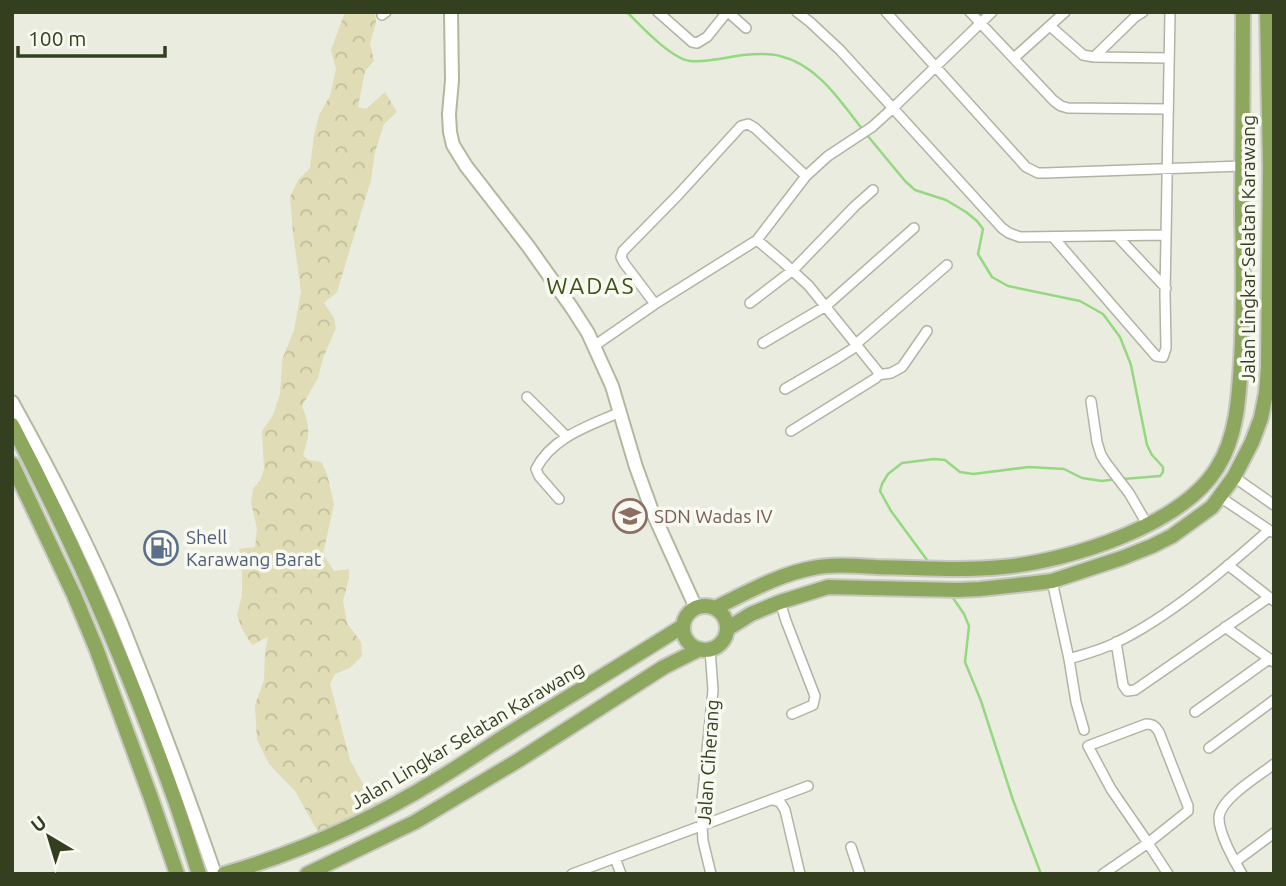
<svg xmlns="http://www.w3.org/2000/svg" width="1286" height="886" font-family="Ubuntu,sans-serif">
  <style>
    .forest { fill: url(#forest-crowns) }
    .lines { fill: none; stroke-linecap: round; stroke-linejoin: round }
    .stream { stroke: #95d881; stroke-width: 2.5 }
    .street-casing { stroke: #afb5a2; stroke-width: 12 }
    .secondary-casing { stroke: #b1b99d; stroke-width: 16 }
    .primary-casing { stroke: #c6c9c0; stroke-width: 18 }
    .street { stroke: #fff; stroke-width: 9 }
    .secondary { stroke: #fff; stroke-width: 12 }
    .primary { stroke: #8da75f; stroke-width: 14 }
    .labels { text-anchor: middle; dominant-baseline: central; stroke-width: 7; stroke-linejoin: round; paint-order: stroke }
    .street-label { font-size: 19px; fill: #333f1f; stroke: #f8f9f1 }
    .education-label { font-size: 19px; fill: #785e54; stroke: #f8f9f1; text-anchor: start }
    .service-label { font-size: 19px; fill: #4e5e75; stroke: #f8f9f1; text-anchor: start }
    .quarter-label { font-size: 23px; letter-spacing: 2px; fill: #3d5318; stroke: #f8f9f1 }
  </style>
  <defs>
    <pattern id="forest-crowns" width="20" height="18" patternUnits="userSpaceOnUse" patternTransform="scale(1.75)"><rect width="20" height="18" fill="#e0dcb6"/><path d="M2 6a3 3 0 1 1 6 0M12 15a3 3 0 1 1 6 0" fill="none" stroke="#c1be9c"/></pattern>
  </defs>
  <rect width="100%" height="100%" fill="#eaece0"/>
  <path class="forest" d="M 345,12 L 375,12 L 376,23 L 370,43 L 374,61 L 365,71 L 358,107 L 366,109 L 385,92 L 397,112 L 384,124 L 375,152 L 371,180 L 337,292 L 324,303 L 334,318 L 336,328 L 323,358 L 318,378 L 302,406 C 310,426 310,435 303,455 L 308,460 L 318,461 L 322,463 L 327,474 L 334,504 L 323,554 L 334,571 L 349,569 L 349,578 L 343,601 L 347,623 L 361,642 L 362,656 L 350,668 L 335,674 L 330,684 L 350,760 L 364,786 L 374,795 L 377,803 L 333,826 L 318,832 L 295,791 L 269,764 L 257,740 L 255,705 L 264,680 L 265,652 L 268,637 L 252,645 L 242,629 L 237,615 L 242,595 L 242,567 L 239,549 L 255,547 L 257,529 L 251,502 L 253,489 L 260,481 L 264,469 L 262,431 L 273,415 L 280,394 L 282,360 L 294,330 L 301,292 L 293,233 L 290,197 L 298,180 L 310,168 L 314,135 L 319,115 L 330,96 L 336,69 L 331,50 Z"/>
  <g class="lines">
    <path class="stream" d="M 627,12 C 641,26 670,58 690,61 C 702,63 729,57 743,55 C 754,54 770,53 780,56 C 818,65 840,101 863,130
      M 867,135 L 905,181 L 915,190 L 946,200 L 966,212 L 977,221 L 983,229 L 978,254 L 992,277 L 1008,286 L 1080,301 L 1103,314 L 1120,337 L 1131,365 L 1147,445 L 1152,455 L 1163,467 L 1163,472 L 1160,476 L 1123,479
      M 930,564 L 891,511 L 880,491 L 882,484 L 888,474 L 902,463 L 934,459 L 945,460 L 960,472 L 973,474 L 1029,467 L 1064,469 L 1082,478 L 1102,481 L 1117,479
      M 951,595 L 964,614 L 969,626 L 965,662 L 981,701 L 1013,800 L 1041,874"/>
    <g class="street-casing">
      <path id="street" d="M 658,12 L 692,42 L 697,43 L 707,37 L 727,12
        M 728,12 L 746,28
        M 797,12 L 810,22 L 840,50 L 1002,228 L 1009,233 L 1020,237 L 1166,235
        M 886,12 L 1026,167 L 1038,173 L 1045,173 L 1242,166
        M 970,12 L 1054,101 L 1061,106 L 1068,108 L 1168,109
        M 382,15 L 386,12
        M 1050,26 L 1083,55 L 1094,57 L 1169,58
        M 1094,57 L 1135,17 L 1143,12
        M 1014,58 L 1065,12
        M 1053,237 L 1156,356 L 1163,357 L 1166,348 L 1165,294 L 1170,12
        M 1118,237 L 1166,288
        M 757,240 L 783,262 L 809,286 L 879,373 L 876,378 L 791,431
        M 750,303 L 793,270 L 855,206 L 873,190
        M 655,304 L 624,263 L 621,257 L 623,251 L 678,195 L 741,126 L 748,124 L 755,128 L 806,176
        M 763,343 L 826,306 L 914,228
        M 856,344 L 947,265
        M 594,346 L 655,304 L 757,240 L 806,176 L 828,156 L 872,127 L 893,108 L 992,12
        M 878,375 L 891,373 L 902,367 L 927,331
        M 785,389 L 838,358 L 857,346
        M 527,397 L 566,436
        M 1091,401 L 1097,442 L 1101,455 L 1106,463 L 1129,493 L 1147,524
        M 1234,477 L 1274,505
        M 1220,497 L 1272,532
        M 559,499 L 539,476 L 536,469 C 552,437 589,426 620,412
        M 1228,565 L 1274,601
        M 1052,581 L 1069,659 L 1076,702 L 1084,730
        M 780,602 L 786,621 L 815,696 L 813,705 L 792,714
        M 1225,627 L 1274,662
        M 1116,642 L 1123,685 L 1127,691 L 1135,690 L 1268,598
        M 710,649 L 713,690 L 701,811 L 703,841 L 711,874
        M 1069,659 C 1085,654 1101,650 1115,643 C 1168,618 1225,569 1269,530
        M 1195,712 L 1269,659
        M 1209,748 L 1274,700
        M 773,800 L 780,802 L 785,810 L 800,874
        M 851,847 L 860,874
        M 615,858 L 621,874
        M 1235,862 L 1274,833
        M 572,874 L 808,786
        M 1103,874 L 1148,843 L 1188,811 L 1188,806 L 1159,732 C 1155,726 1153,724 1146,724 L 1088,746 L 1111,789 L 1144,837 L 1168,874
        M 1242,874 C 1234,861 1218,832 1219,817 C 1221,798 1259,776 1274,764"/>
    </g>
    <g class="secondary-casing">
      <path id="secondary" d="M 451,12 L 452,80 L 449,114 L 450,132 L 453,145 L 466,166 L 528,246 L 572,308 L 588,333 L 612,386 L 636,467 L 652,511 L 696,608
        M 12,402 C 52,474 91,549 122,625 C 155,707 186,790 215,874"/>
    </g>
    <g class="primary-casing">
      <path id="primary" d="M 12,425 C 74,543 127,666 172,792 C 182,819 190,847 199,874
        M 12,464 L 74,595 L 96,648 L 151,798 L 177,874
        M683 628a22 22 0 1 1 44 0a22 22 0 1 1-44 0Z
        M 715,608 C 746,593 779,574 813,568 C 834,564 855,566 876,567 C 918,568 961,571 1003,567 C 1068,561 1181,526 1217,468 C 1237,437 1239,396 1241,361 C 1244,311 1243,262 1242,213 C 1242,146 1243,79 1243,12
        M 727,629 L 751,614 L 780,602 L 828,587 L 958,590 L 980,589 L 1036,583 L 1052,581 L 1122,558 L 1152,546 L 1172,536 L 1212,507 L 1234,477 L 1252,442 L 1261,418 L 1266,393 L 1268,367 L 1270,166 L 1267,12
        M 224,874 C 300,852 372,820 438,779 C 463,764 486,748 510,733 C 568,697 626,662 683,626
        M 307,874 L 415,822 L 519,760 L 664,667 L 700,649"/>
    </g>
    <use href="#street" class="street"/>
    <use href="#secondary" class="secondary"/>
    <use href="#primary" class="primary"/>
  </g>
  <defs>
    <g id="school-ring" transform="scale(1.75)"><circle r="9.5" fill="#f8f9f1" stroke="#8d6e63" stroke-width="1.5"/><path d="M0-5L7-2L0 1L-7-2ZM-4 1L0 2.5L4 1V4Q0 6-4 4Z" fill="#8d6e63"/></g>
    <g id="fuel-ring" transform="scale(1.75)"><circle r="9.5" fill="#f8f9f1" stroke="#5c6f8a" stroke-width="1.5"/><path d="M-5.5-6h7V0h2V4h1.3V-2.5L3-4.5l.8-.8L6-3V5H2.5V1h-1V6h-7ZM-4.2-4.7v3.2H.2V-4.7Z" fill="#5c6f8a"/></g>
  </defs>
  <g fill-rule="evenodd">
    <use href="#school-ring" x="630" y="516"/>
    <use href="#fuel-ring" x="161" y="548"/>
  </g>
  <g class="labels">
    <g class="street-label">
      <text transform="translate(1248 249) rotate(-90)">Jalan Lingkar Selatan Karawang</text>
      <text transform="translate(467 735) rotate(-31)">Jalan Lingkar Selatan Karawang</text>
      <text transform="translate(708 762) rotate(-86)">Jalan Ciherang</text>
    </g>
    <g class="education-label">
      <text x="654" y="516">SDN Wadas IV</text>
    </g>
    <g class="service-label">
      <text x="186" y="537">Shell<tspan x="186" dy="22">Karawang Barat</tspan></text>
    </g>
    <g class="quarter-label">
      <text x="591" y="285">WADAS</text>
    </g>
  </g>
  <rect width="1286" height="886" fill="none" stroke="#333f1f" stroke-width="28"/>
  <g transform="translate(49 837) rotate(322)" stroke="#f8f9f1" stroke-width="5" paint-order="stroke">
  <path d="M0-5L12 26L0 18L-12 26Z" fill="#333f1f"/>
  <text y="-10" font-size="19" font-weight="bold" text-anchor="middle" fill="#333f1f">U</text>
  </g>
  <path d="M18 46v10h147v-10" fill="none" stroke="#333f1f" stroke-width="3.5"/>
  <text x="28" y="46" font-size="21" fill="#333f1f" stroke="#f8f9f1" stroke-width="5" paint-order="stroke">100 m</text>
</svg>
